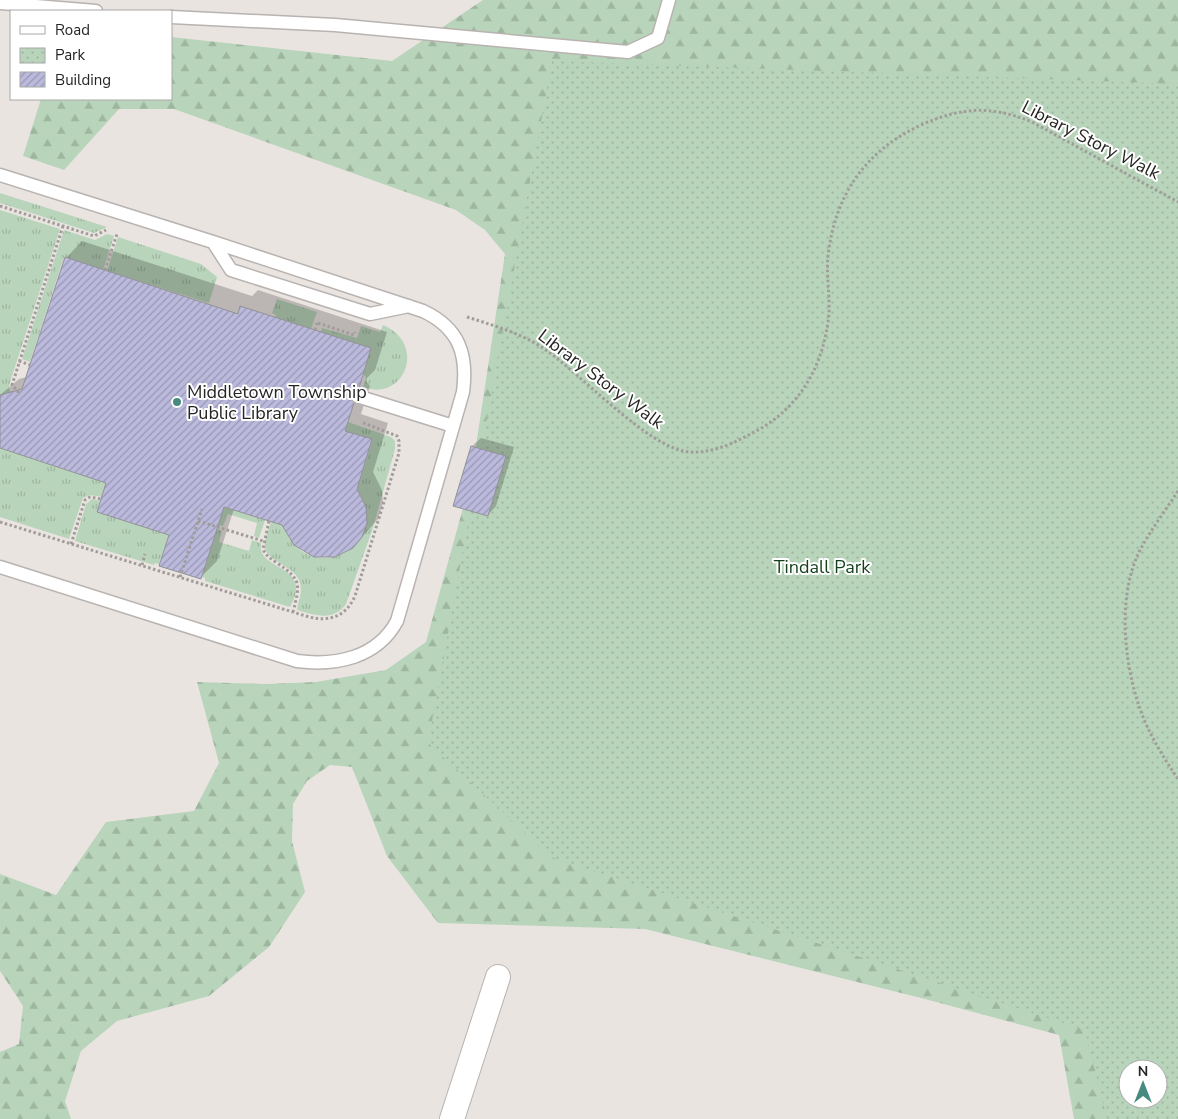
<svg xmlns="http://www.w3.org/2000/svg" width="1178" height="1119" font-family="'Nunito Sans',sans-serif">
  <style>
    .grass { fill: url(#grass-tufts) }
    .forest { fill: url(#forest-firs); fill-rule: evenodd }
    .park { fill: url(#park-dots); fill-rule: evenodd }
    .shadow { fill: #0003 }
    .building { fill: url(#building-hatch); stroke: #929297 }
    .lines { fill: none; stroke-linecap: round; stroke-linejoin: round }
    .lane-casing { stroke: #b8b3b0; stroke-width: 15 }
    .street-casing { stroke: #b8b3b0; stroke-width: 26 }
    .path { stroke: #a09c99; stroke-width: 3; stroke-dasharray: 2.5 2.5; stroke-linecap: butt }
    .lane { stroke: #fff; stroke-width: 12 }
    .street { stroke: #fff; stroke-width: 24 }
    .poi-dot { fill: #478b80; stroke: #fff; stroke-width: 2 }
    .labels { text-anchor: middle; dominant-baseline: central; stroke-width: 4; stroke-linejoin: round; paint-order: stroke }
    .street-label { font-size: 18px; fill: #272524; stroke: #fff }
    .poi-label { font-size: 18px; fill: #272524; stroke: #fff; text-anchor: start }
    .park-label { font-size: 18px; fill: #133f1b; stroke: #fff }
  </style>
  <defs>
    <pattern id="grass-tufts" width="24" height="20" patternUnits="userSpaceOnUse" patternTransform="scale(1.25)"><rect width="24" height="20" fill="#b8d4ba"/><path d="M3 7l-1-3M5 7V3M7 7l1-3M15 17l-1-3M17 17v-4M19 17l1-3" fill="none" stroke="#9eb6a0"/></pattern>
    <pattern id="forest-firs" width="22" height="20" patternUnits="userSpaceOnUse" patternTransform="scale(1.25)"><rect width="22" height="20" fill="#b8d4ba"/><path d="M5 1l3.5 6h-7zM16 11l3.5 6h-7z" fill="#9eb6a0"/></pattern>
    <pattern id="park-dots" width="8" height="8" patternUnits="userSpaceOnUse" patternTransform="scale(1.25)"><rect width="8" height="8" fill="#b8d4ba"/><path d="M2 2h.1M6 6h.1" fill="none" stroke="#9eb6a0" stroke-width="1.8" stroke-linecap="round"/></pattern>
    <pattern id="building-hatch" width="6" height="6" patternUnits="userSpaceOnUse" patternTransform="scale(1.25)"><rect width="6" height="6" fill="#bbbadd"/><path d="M-1 1l2-2M0 6l6-6M5 7l2-2" fill="none" stroke="#9897b3"/></pattern>
  </defs>
  <rect width="100%" height="100%" fill="#eae4e1"/>
  <path class="grass" d="M 0,193 L 107,227 L 94,233 L 0,203 Z
    M 0,210 L 60,229 L 10,382 L 9,388 L 11,393 L 0,396 Z
    M 64,230 L 95,240 L 107,234 L 114,236 L 103,270 L 64,257 L 30,362 L 22,359 Z
    M 118,237 L 201,264 L 217,277 L 209,303 L 107,271 Z
    M 277,299 L 317,312 L 311,329 L 275,318 L 276,315 L 272,313 Z
    M 383,325 C 428,344 404,403 363,387 L 366,377 L 321,332 L 322,328 L 357,338 L 361,326 L 380,332 Z
    M 348,422 L 391,437 L 395,441 L 395,449 L 373,528 L 346,604 C 334,622 314,615 297,610 C 298,601 303,591 300,583 C 296,566 267,561 265,548 C 264,540 269,529 271,522 L 284,525 C 304,589 395,550 357,490 L 372,440 L 345,431 Z
    M 0,448 L 106,483 L 102,497 L 90,495 L 83,498 L 69,539 L 0,517 Z
    M 92,499 L 100,501 L 97,512 L 169,535 L 159,564 L 155,563 L 154,565 L 75,541 L 86,504 Z
    M 224,507 L 265,520 L 259,538 L 254,536 L 257,523 L 228,514 L 223,526 L 218,525 Z
    M 217,529 L 222,531 L 219,542 L 249,551 L 252,540 L 261,543 C 256,572 315,563 290,607 L 205,581 L 205,578 L 202,577 Z"/>
  <path class="forest" d="M 483,0 L 1178,0 L 1178,1119 L 1074,1119 L 1059,1035 L 925,999 L 645,929 L 438,923 L 387,856 L 352,767 L 330,765 L 307,781 L 293,804 L 292,841 L 305,892 L 269,947 L 209,996 L 117,1021 L 81,1051 L 65,1101 L 71,1119 L 0,1119 L 0,1052 L 19,1044 L 23,1006 L 0,971 L 0,874 L 56,895 L 106,822 L 194,811 L 219,763 L 197,682 L 266,684 L 316,682 L 386,670 L 426,642 L 471,479 L 505,254 L 485,230 L 456,210 L 174,109 L 119,109 L 64,170 L 23,156 L 41,99 L 171,99 L 171,37 L 392,61 ZM 1128,1069 L 1158,1069 L 1158,1099 L 1128,1099 Z"/>
  <path class="park" d="M 552,61 L 1178,84 L 1178,1119 L 1107,1119 L 1085,1030 L 551,857 L 428,743 ZM 1128,1069 L 1158,1069 L 1158,1099 L 1128,1099 Z"/>
  <path class="shadow" d="M 82,241 L 252,296 L 258,290 L 387,332 L 375,370 L 365,380 L 370,386 L 361,414 L 388,423 L 373,472 L 382,490 L 383,502 L 378,519 L 356,544 L 345,552 L 335,556 L 283,524 L 234,509 L 217,561 L 201,577 L 170,534 L 108,482 L 0,446 L 0,395 L 19,379 L 27,377 L 66,258 Z
    M 481,438 L 514,447 L 496,506 L 488,515 L 472,446 Z"/>
  <path class="building" d="M 65,257 L 238,314 L 240,306 L 371,348 L 359,388 L 352,390 L 349,393 L 349,398 L 354,403 L 345,431 L 372,439 L 357,489 L 366,507 L 367,523 L 362,537 L 353,548 L 335,557 L 314,557 L 294,545 L 282,525 L 224,507 L 201,579 L 159,566 L 169,535 L 97,512 L 106,483 L 0,448 L 0,395 L 22,389 Z
    M 471,446 L 506,456 L 488,516 L 453,506 Z"/>
  <g class="lines">
    <g class="lane-casing">
      <path id="lane" d="M 0,3 L 96,11
        M 171,17 L 335,25 L 628,52 L 658,38 L 669,0
        M 0,175 L 213,242 L 423,311 C 459,328 468,354 463,392 L 397,621 C 377,658 336,666 297,661 L 0,567
        M 213,242 L 231,270 L 370,314 L 409,306
        M 357,396 L 453,426"/>
    </g>
    <g class="street-casing">
      <path id="street" d="M 452,1119 L 498,977"/>
    </g>
    <path class="path" d="M 0,206 L 94,236 L 106,230
      M 105,270 L 117,234
      M 467,317 C 492,325 517,332 540,346 C 578,370 649,450 690,452 C 715,453 736,442 756,431 C 801,407 824,364 829,314 C 830,294 826,275 828,256 C 835,195 865,151 921,125 C 962,107 990,105 1032,122 L 1178,202
      M 318,323 L 354,335 L 355,332
      M 315,330 L 317,323
      M 19,361 L 30,365
      M 18,393 L 18,391 L 12,385 L 63,226
      M 1178,491 C 1165,511 1150,531 1139,552 C 1117,598 1124,663 1140,709 C 1149,734 1163,757 1178,779
      M 198,521 L 263,541
      M 269,521 L 263,549 C 266,556 271,559 277,563 C 302,580 300,584 293,612
      M 0,522 L 309,617 C 331,622 346,616 355,596 L 399,453 L 399,441 L 397,436 L 361,422
      M 71,544 L 85,500 L 90,497 L 101,499
      M 142,565 L 145,554
      M 180,577 L 202,509"/>
    <use href="#lane" class="lane"/>
    <use href="#street" class="street"/>
  </g>
  <circle class="poi-dot" cx="177" cy="402" r="5"/>
  <g class="labels">
    <g class="street-label">
      <text transform="translate(1091 140) rotate(27)">Library Story Walk</text>
      <text transform="translate(601 379) rotate(37)">Library Story Walk</text>
    </g>
    <g class="poi-label">
      <text x="187" y="392">Middletown Township<tspan x="187" dy="21">Public Library</tspan></text>
    </g>
    <g class="park-label">
      <text x="822" y="567">Tindall Park</text>
    </g>
  </g>
  <rect x="10" y="10" width="162" height="90" fill="#ffffff" stroke="#a9a8a7"/>
  <rect x="20" y="26" width="25" height="8" fill="#ffffff" stroke="#a9a8a7"/>
  <text x="55" y="35" font-size="15" fill="#272524">Road</text>
  <rect x="20" y="48" width="25" height="15" fill="url(#park-dots)" stroke="#a9a8a7"/>
  <text x="55" y="60" font-size="15" fill="#272524">Park</text>
  <rect x="20" y="72" width="25" height="15" fill="url(#building-hatch)" stroke="#a9a8a7"/>
  <text x="55" y="85" font-size="15" fill="#272524">Building</text>
  <g transform="translate(1143 1084)"><circle r="24" fill="#ffffff" stroke="#a9a8a7"/>
  <path d="M0-4L9 19L0 12L-9 19Z" fill="#478b80"/>
  <text y="-8" font-size="14" font-weight="bold" text-anchor="middle" fill="#272524">N</text>
  </g>
</svg>
